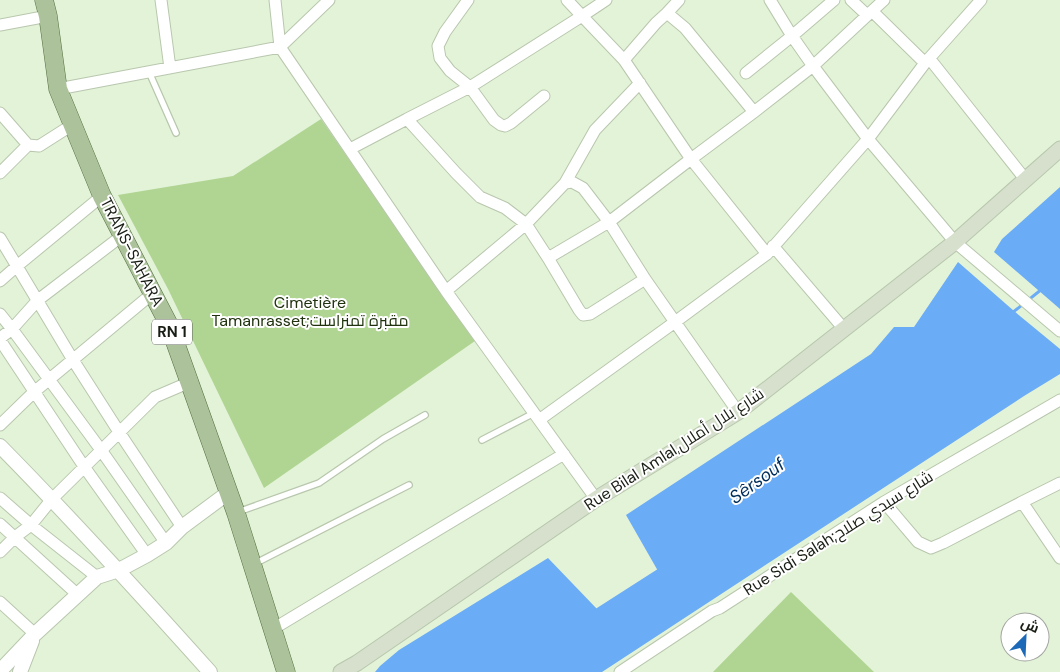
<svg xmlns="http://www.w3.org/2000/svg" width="1060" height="672" font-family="'DM Sans',Cairo,sans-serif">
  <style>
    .green { fill: #b0d593 }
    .water { fill: #6bacf7 }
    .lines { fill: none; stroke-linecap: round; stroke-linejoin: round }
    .stream { stroke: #6bacf7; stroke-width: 3 }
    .service-casing { stroke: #b8c7ad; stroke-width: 8 }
    .minor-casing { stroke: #b8c7ad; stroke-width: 13 }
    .tertiary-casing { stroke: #b8c7ad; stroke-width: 16 }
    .secondary-casing { stroke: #b8c7ad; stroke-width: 17 }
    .primary-casing { stroke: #556e40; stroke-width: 19 }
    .service { stroke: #fff; stroke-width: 5.5 }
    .minor { stroke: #fff; stroke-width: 11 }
    .tertiary { stroke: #fff; stroke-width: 14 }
    .secondary { stroke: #d6e0cd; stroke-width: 15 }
    .primary { stroke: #acc29a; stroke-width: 18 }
    .labels { text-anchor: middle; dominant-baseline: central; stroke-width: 4; stroke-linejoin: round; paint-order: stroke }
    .shield { fill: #fff; stroke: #5e625b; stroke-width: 1 }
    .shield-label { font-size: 15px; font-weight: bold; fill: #191e15 }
    .street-label { font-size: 16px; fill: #191e15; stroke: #fff }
    .park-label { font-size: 16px; fill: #20330e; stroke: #fff }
    .water-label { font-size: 18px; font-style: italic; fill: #002e5c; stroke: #fff }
  </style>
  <rect width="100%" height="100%" fill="#e3f3d8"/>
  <path class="green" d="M 321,119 L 475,341 L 264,488 L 168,289 L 118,195 L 233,176 Z
    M 791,592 L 874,672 L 713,672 Z"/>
  <path class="water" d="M 1060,187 L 1060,309 L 994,252 L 1002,239 Z
    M 958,262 L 1014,311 L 1060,349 L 1060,374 L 1024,396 L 602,672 L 375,672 L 380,666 L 399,650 L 548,558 L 597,609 L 658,571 L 626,515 L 871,354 L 894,327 L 914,327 Z"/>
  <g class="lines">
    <path class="stream" d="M 1012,313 L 1042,289
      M 595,611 L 659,570"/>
    <g class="service-casing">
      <path id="service" d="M 149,72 L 176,133
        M 482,440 L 534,413
        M 238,512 L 319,483 L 383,439 L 425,415
        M 254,564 L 409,485"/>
    </g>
    <g class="minor-casing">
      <path id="minor" d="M 161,0 L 170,68
        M 275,0 L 280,47 L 329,0
        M 468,0 L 445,32 L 438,46 L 440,58 L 450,71 L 470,87 L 494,120 L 501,125 L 505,126 L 511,123 L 544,96
        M 567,0 L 582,16 L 606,0
        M 770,0 L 792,36 L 813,66 L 872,11 L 925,63
        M 851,0 L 867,15
        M 872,11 L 884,0
        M 667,13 L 679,0
        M 0,25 L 48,16
        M 929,58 L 1025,179
        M 624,60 L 656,23 L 667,13 L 685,28 L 754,112
        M 746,73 L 792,36 L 834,0
        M 58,89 L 280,47 L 446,291 L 596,499
        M 0,113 L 28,145 L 39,146 L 72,125
        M 407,119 L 470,87 L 582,16 L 624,60 L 691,159 L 609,222 L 645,279 L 675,322 L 767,254 L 868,139 L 955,242 L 1060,331
        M 350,149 L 407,119 L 456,173 L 480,197 L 505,208 L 526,224 L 548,258 L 579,310 L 583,315 L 590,314 L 645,279
        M 0,173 L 28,145
        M 565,183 L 595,130 L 640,83
        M 0,238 L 73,360 L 119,432 L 182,527
        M 773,246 L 844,329
        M 767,254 L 691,159 L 754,112 L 813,66 L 868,139 L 925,63 L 981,0
        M 0,281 L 17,266 L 102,196
        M 446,291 L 526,224 L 565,183 L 572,182 L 583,188 L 609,222 L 548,258
        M 0,314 L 12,329 L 38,300 L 123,235
        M 0,338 L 12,329 L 101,450 L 166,543
        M 0,340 L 85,468 L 147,555
        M 539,420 L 675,322 L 738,412
        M 0,425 L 34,392 L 153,293
        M 1060,483 L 1022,502 L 1060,558
        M 0,498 L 31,525 L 97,577
        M 884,502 L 918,542 L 931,548 L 943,543 L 1022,502
        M 0,524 L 78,595
        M 0,552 L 15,537 L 31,525 L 52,499 L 155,397 L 190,382
        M 0,602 L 35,634
        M 273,629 L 564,454
        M 620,672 L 712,611 L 720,608 L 884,502 L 1060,400"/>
    </g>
    <g class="tertiary-casing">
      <path id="tertiary" d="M 0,446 C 72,519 141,595 210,672
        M 0,671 L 35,634 L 97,577 L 119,570 L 147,555 L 166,543 L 182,527 L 228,493
        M 20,672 L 32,641"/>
    </g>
    <g class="secondary-casing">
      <path id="secondary" d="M 341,672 L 357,663 L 596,499 L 738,412 L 955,242 L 1060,149"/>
    </g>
    <g class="primary-casing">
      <path id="primary" d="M 44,0 L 48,16 L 58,89 L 102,196 L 169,325 L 236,513 L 286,672"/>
    </g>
    <use href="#service" class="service"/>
    <use href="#minor" class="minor"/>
    <use href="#tertiary" class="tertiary"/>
    <use href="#secondary" class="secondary"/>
    <use href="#primary" class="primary"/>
  </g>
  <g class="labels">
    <rect class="shield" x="152" y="319.5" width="40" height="25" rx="4"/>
    <g class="shield-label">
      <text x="172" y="332">RN 1</text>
    </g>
    <g class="street-label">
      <text transform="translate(132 252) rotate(63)">TRANS-SAHARA</text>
      <text transform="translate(674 449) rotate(-33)">Rue Bilal Amlal,شارع بلال أملال</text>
      <text transform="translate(838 533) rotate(-32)">Rue Sidi Salah;شارع سيدي صلاح</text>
    </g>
    <g class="park-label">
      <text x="310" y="302">Cimetière<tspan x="310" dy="18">Tamanrasset;مقبرة تمنراست</tspan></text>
    </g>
    <g class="water-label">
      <text transform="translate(757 481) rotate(-36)">Sêrsouf</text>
    </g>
  </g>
  <g transform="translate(1025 637) rotate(24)"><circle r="24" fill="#ffffff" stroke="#a3a5a1"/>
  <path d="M0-4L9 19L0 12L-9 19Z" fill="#1c69b8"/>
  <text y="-8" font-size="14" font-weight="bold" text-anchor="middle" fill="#191e15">ش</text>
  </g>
</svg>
